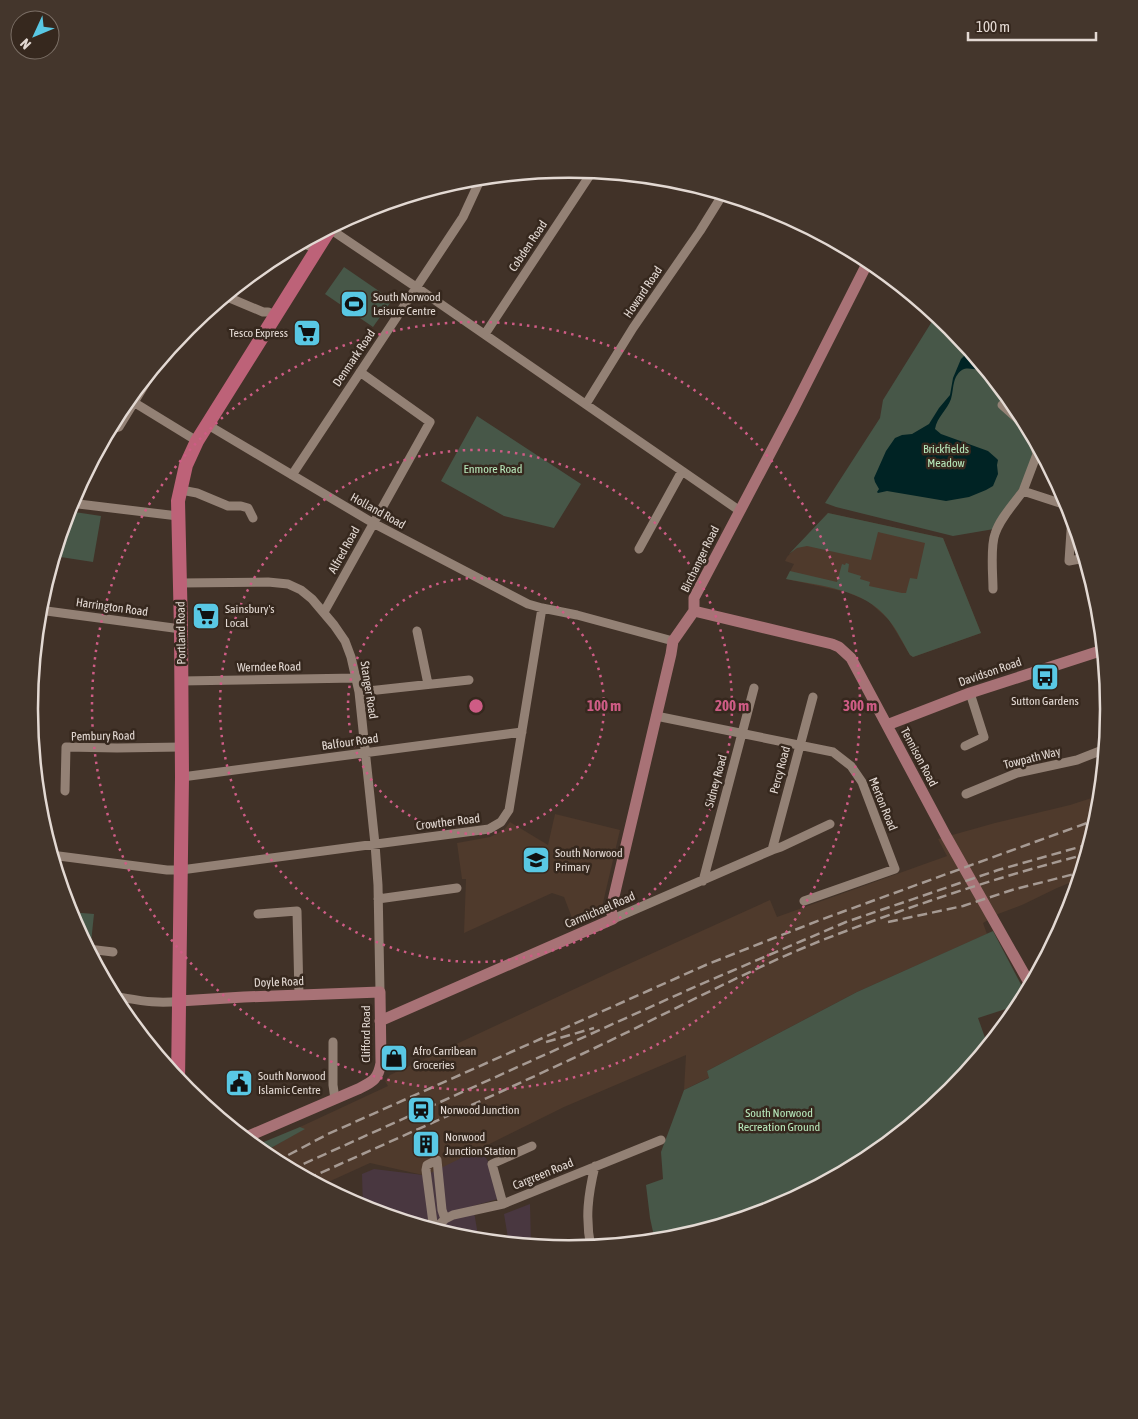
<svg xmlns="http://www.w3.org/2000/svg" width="1138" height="1419" font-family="'Asap Condensed',sans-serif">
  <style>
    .commercial { fill: #493740 }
    .built { fill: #4f3a2c }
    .green { fill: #475748 }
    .water { fill: #002324 }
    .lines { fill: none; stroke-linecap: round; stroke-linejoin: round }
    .street { stroke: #938175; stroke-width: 9 }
    .secondary { stroke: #a87276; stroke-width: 11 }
    .primary { stroke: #bd6278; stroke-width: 14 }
    .rail { stroke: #a69a93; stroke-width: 2.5; stroke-dasharray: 10 5; stroke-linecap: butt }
    .ring { fill: none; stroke: #ce5c85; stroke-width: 2.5; stroke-dasharray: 2.5 5 }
    .labels { text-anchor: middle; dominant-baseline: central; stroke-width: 5; stroke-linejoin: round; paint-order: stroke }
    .street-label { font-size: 12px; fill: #e3d9d3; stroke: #36281e }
    .poi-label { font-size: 12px; fill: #e3d9d3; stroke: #36281e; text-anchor: start }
    .park-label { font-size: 12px; fill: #b7e7ba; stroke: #36281e }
    .rim { fill: none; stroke: #e3d9d3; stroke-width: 2.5 }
    .centre { fill: #ce5c85; stroke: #36281e; stroke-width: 2.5 }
    .ring-label { font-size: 15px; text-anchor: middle; font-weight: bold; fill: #ce5c85; stroke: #36281e; stroke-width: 5; stroke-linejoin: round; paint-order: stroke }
  </style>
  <rect width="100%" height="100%" fill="#413228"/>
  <path class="commercial" d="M 480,1147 L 490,1165 L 498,1199 L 473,1206 L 479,1241 L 463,1239 L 363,1209 L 362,1174 L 374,1169 L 423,1175 Z
    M 530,1204 L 531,1246 L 509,1244 L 504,1214 Z"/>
  <path class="built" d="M 828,513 L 943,538 L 981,633 L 913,657 L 910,655 L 889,620 L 868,601 L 846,592 L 786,579 L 794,564 L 785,561 L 787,557 Z
    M 1101,795 L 1099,815 L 1079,879 L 1057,888 L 1022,905 L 998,914 L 983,923 L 987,934 L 857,992 L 707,1071 L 710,1077 L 684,1090 L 686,1055 L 564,1107 L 433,1172 L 423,1175 L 370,1163 L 326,1183 L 321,1186 L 269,1159 L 262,1153 L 304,1129 L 300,1127 L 388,1086 L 385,1081 L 390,1075 L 611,972 L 770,900 L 777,917 L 947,856 L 938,839 L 995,823 L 1070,805 Z
    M 555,814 L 620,830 L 602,907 L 596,915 L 590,919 L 574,923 L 564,897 L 552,893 L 464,933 L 466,879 L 462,879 L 457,843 L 490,837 L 504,830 L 510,822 L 548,845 Z"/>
  <path class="green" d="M 344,267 L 392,300 L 373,327 L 325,294 Z
    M 936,315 L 951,328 L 1009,398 L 1002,404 L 1029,431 L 1041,454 L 994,529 L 953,536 L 836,507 L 825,503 L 880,418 L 883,400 Z
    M 477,416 L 581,484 L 554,528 L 504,516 L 441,481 Z
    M 68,511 L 101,516 L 93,562 L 54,556 Z
    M 828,513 L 943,538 L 981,633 L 913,657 L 910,655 C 903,643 897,630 888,619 C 864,589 821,586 786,579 L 790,571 L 837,582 L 842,564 L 845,565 L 846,563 L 849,564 L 848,572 L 861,576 L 860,579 L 870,582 L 869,586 L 902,593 L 906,593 L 910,578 L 917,579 L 925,543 L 878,532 L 871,560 L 807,546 L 797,548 L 789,554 Z
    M 70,912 L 94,914 L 91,943 L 84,943 L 70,916 Z
    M 993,931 L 1026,994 L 1021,1004 L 978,1018 L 988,1046 L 951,1092 L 869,1159 L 775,1209 L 674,1239 L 655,1241 L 650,1218 L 646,1185 L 663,1179 L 661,1152 L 684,1090 L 709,1078 L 707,1071 L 857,992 Z
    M 300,1127 L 305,1129 L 262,1153 L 254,1146 Z"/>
  <path class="water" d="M 970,350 L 984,368 C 977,372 969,366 962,370 C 952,377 954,389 951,399 C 947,410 937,417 935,429 L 941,434 L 988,451 L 996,458 L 998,460 L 997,465 L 998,474 L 993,486 L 986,490 L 969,497 L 946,501 L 887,491 L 878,493 L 877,492 L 879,489 L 875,482 L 874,478 L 886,451 L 895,438 L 902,435 L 912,434 L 929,424 L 939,408 L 950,395 L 953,378 L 961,359 Z"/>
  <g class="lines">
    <path class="street" d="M 330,229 L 416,287 L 740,511
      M 302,243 L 317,249
      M 225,296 L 263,312 L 268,312 L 275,315
      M 485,334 L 592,172
      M 135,403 L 197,441
      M 586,404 L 633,328 L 700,231 L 723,194
      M 1002,405 L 1029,429
      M 208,425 L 373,523 L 528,604 L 542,608 L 577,615 L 673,641
      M 109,430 L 119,427 L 158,363
      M 1031,433 L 1037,454 L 1023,491 L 1069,506
      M 292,475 L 463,217 L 481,178
      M 181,490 L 197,493 L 228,506 L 241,506 L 248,508 L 253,518
      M 70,503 L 178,516
      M 1072,516 L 1069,561 L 1085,558
      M 639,549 L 682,471
      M 180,583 L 268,582 L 288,584 L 301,590 L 312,599 L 334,625 L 345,641 L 351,657 L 359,692 L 375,844 L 378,885 L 380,992
      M 993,589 C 993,575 990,547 995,534 C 1000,518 1014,504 1023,491
      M 39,610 L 181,629
      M 324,612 L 430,422 L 360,372
      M 417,631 L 428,684
      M 181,681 L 357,678
      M 359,692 L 469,680
      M 656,716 L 833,752 L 851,766 L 862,782 L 895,869 L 804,901
      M 965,746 L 984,737 L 970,693
      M 182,777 L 522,732
      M 65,791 L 66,747 L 117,748 L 182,747
      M 966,794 L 1017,773 L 1077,760 L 1105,749
      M 772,850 L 813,697
      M 51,855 L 167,870 L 181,870 L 489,829 L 501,822 L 509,810 L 542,608
      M 703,881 L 754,688
      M 378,899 L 457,888
      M 258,914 L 297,911 L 299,995
      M 613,919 L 772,850 L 781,847 L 830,824
      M 88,949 L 113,952
      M 112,996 C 133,999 157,1005 179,1001
      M 333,1042 L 333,1085 L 335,1099
      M 503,1204 L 492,1164 L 532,1146
      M 436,1231 L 433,1223 L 426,1170 L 427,1165 L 437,1160 L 442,1210 L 445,1219
      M 437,1231 L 440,1224 L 445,1219 L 453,1215 L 503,1204 L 661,1140
      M 591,1248 C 585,1218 588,1195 595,1166"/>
    <path class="secondary" d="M 694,611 L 832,644 L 839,647 L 851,658 L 946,836 L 1031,986
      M 887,725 L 970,693 L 1103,650
      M 179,1001 L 244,997 L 380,992 L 381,1063 C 378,1080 372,1082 358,1089 L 244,1138
      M 380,1021 L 613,919 L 611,909 L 671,654 L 673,641 L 694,611 L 694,598 L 793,410 L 869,260"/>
    <path class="primary" d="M 178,1081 L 182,777 L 181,629 L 178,501 L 186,465 L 197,441 L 331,227"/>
    <path class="rail" d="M 888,922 L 963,906 L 1012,890 L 1082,872
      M 546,1042 L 594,1028
      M 275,1162 L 328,1134 L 708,964 L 820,920 L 1098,819
      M 290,1170 L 699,985 L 846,922 L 998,870 L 1090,844
      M 307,1179 C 398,1138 491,1097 582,1054 C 661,1017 739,974 820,941 C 907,907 997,877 1087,854"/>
  </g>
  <g class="ring">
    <circle cx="476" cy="706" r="128"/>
    <circle cx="476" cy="706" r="256"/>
    <circle cx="476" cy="706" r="384"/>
  </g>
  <defs>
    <g id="stadium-square" transform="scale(1.4375)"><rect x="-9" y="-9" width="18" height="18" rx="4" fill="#59c8e4" stroke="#36281e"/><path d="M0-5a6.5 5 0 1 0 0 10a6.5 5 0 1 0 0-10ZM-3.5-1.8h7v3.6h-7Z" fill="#111"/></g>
    <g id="supermarket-square" transform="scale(1.4375)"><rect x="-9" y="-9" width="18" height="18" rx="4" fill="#59c8e4" stroke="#36281e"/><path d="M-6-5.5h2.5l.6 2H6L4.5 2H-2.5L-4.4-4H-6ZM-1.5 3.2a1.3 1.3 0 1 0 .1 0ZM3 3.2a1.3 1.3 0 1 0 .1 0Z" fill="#111"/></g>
    <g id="bus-square" transform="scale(1.4375)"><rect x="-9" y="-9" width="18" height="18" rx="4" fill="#59c8e4" stroke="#36281e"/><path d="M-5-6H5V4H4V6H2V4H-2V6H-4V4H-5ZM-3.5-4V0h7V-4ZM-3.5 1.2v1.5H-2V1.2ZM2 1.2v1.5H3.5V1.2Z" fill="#111"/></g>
    <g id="school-square" transform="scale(1.4375)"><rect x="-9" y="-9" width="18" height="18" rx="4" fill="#59c8e4" stroke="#36281e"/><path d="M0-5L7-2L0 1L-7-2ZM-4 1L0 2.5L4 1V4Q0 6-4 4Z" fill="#111"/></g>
    <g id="shop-square" transform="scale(1.4375)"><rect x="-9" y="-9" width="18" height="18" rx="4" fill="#59c8e4" stroke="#36281e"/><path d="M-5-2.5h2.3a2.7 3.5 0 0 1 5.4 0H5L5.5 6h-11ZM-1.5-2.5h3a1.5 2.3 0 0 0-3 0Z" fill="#111"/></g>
    <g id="civic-square" transform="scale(1.4375)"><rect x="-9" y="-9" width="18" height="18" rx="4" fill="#59c8e4" stroke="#36281e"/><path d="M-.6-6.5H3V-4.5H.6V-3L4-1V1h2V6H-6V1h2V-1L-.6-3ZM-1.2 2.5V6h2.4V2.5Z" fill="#111"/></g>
    <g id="station-square" transform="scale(1.4375)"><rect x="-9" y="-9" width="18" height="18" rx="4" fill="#59c8e4" stroke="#36281e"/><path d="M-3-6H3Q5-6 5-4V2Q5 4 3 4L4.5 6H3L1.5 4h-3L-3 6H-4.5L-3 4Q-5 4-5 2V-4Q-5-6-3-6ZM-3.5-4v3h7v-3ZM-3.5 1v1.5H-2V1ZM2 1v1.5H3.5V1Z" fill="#111"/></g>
    <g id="building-square" transform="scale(1.4375)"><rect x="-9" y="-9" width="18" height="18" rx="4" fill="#59c8e4" stroke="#36281e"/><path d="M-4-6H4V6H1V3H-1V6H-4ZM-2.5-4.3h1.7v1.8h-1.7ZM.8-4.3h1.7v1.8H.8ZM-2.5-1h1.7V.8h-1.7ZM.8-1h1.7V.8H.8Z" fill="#111"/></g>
  </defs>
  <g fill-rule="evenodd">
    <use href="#stadium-square" x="354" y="304"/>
    <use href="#supermarket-square" x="307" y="333"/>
    <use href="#supermarket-square" x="206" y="616"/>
    <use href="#bus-square" x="1045" y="677"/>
    <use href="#school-square" x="536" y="860"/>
    <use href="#shop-square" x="394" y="1058"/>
    <use href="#civic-square" x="239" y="1083"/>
    <use href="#station-square" x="421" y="1110"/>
    <use href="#building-square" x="426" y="1144"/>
  </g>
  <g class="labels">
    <g class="street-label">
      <text transform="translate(528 246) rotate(-56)">Cobden Road</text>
      <text transform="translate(643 292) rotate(-56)">Howard Road</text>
      <text transform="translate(354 358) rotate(-56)">Denmark Road</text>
      <text transform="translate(378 511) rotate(29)">Holland Road</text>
      <text transform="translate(344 550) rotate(-61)">Alfred Road</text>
      <text transform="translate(700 559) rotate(-64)">Birchanger Road</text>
      <text transform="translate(112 607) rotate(8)">Harrington Road</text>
      <text transform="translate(181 633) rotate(-91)">Portland Road</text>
      <text transform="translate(269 667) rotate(-1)">Werndee Road</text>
      <text transform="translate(990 672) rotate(-19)">Davidson Road</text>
      <text transform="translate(369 690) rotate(81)">Stanger Road</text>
      <text transform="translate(103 736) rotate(-1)">Pembury Road</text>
      <text transform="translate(350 742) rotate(-8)">Balfour Road</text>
      <text transform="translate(919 757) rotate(62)">Tennison Road</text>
      <text transform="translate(1032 758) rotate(-14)">Towpath Way</text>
      <text transform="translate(780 770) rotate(-75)">Percy Road</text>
      <text transform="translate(716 781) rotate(-75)">Sidney Road</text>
      <text transform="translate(883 804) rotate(68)">Merton Road</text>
      <text transform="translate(448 822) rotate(-7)">Crowther Road</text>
      <text transform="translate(600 910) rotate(-23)">Carmichael Road</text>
      <text transform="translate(279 982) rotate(-2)">Doyle Road</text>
      <text transform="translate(366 1034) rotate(-90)">Clifford Road</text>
      <text transform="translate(543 1174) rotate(-22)">Cargreen Road</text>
    </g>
    <g class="poi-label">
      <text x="373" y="297">South Norwood<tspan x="373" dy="14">Leisure Centre</tspan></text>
      <text x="288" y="333" text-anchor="end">Tesco Express</text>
      <text x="225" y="609">Sainsbury's<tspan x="225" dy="14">Local</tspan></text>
      <text x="1045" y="701" text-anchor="middle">Sutton Gardens</text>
      <text x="555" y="853">South Norwood<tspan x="555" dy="14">Primary</tspan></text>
      <text x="413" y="1051">Afro Carribean<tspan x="413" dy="14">Groceries</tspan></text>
      <text x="258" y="1076">South Norwood<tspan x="258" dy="14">Islamic Centre</tspan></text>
      <text x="440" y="1110">Norwood Junction</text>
      <text x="445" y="1137">Norwood<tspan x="445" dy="14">Junction Station</tspan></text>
    </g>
    <g class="park-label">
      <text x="946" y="449">Brickfields<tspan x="946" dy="14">Meadow</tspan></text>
      <text x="493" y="469">Enmore Road</text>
      <text x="779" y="1113">South Norwood<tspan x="779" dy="14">Recreation Ground</tspan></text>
    </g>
  </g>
  <path d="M0 0H1138V1419H0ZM38 709a531 531 0 1 1 1062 0a531 531 0 1 1-1062 0Z" fill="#44362c" fill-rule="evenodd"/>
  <path class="rim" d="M38 709a531 531 0 1 1 1062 0a531 531 0 1 1-1062 0Z"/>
  <circle cx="476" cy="706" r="8" class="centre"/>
  <g class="ring-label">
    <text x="604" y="711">100 m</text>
    <text x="732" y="711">200 m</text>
    <text x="860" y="711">300 m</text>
  </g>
  <g transform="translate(35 35) rotate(226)"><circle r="24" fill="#36281e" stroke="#7b6f66"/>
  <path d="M0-4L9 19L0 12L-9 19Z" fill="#59c8e4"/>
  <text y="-8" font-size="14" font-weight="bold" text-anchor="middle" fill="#e3d9d3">N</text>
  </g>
  <path d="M968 32v8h128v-8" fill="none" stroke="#e3d9d3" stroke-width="2.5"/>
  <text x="976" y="32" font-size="15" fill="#e3d9d3" stroke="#36281e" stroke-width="4" paint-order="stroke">100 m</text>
</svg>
